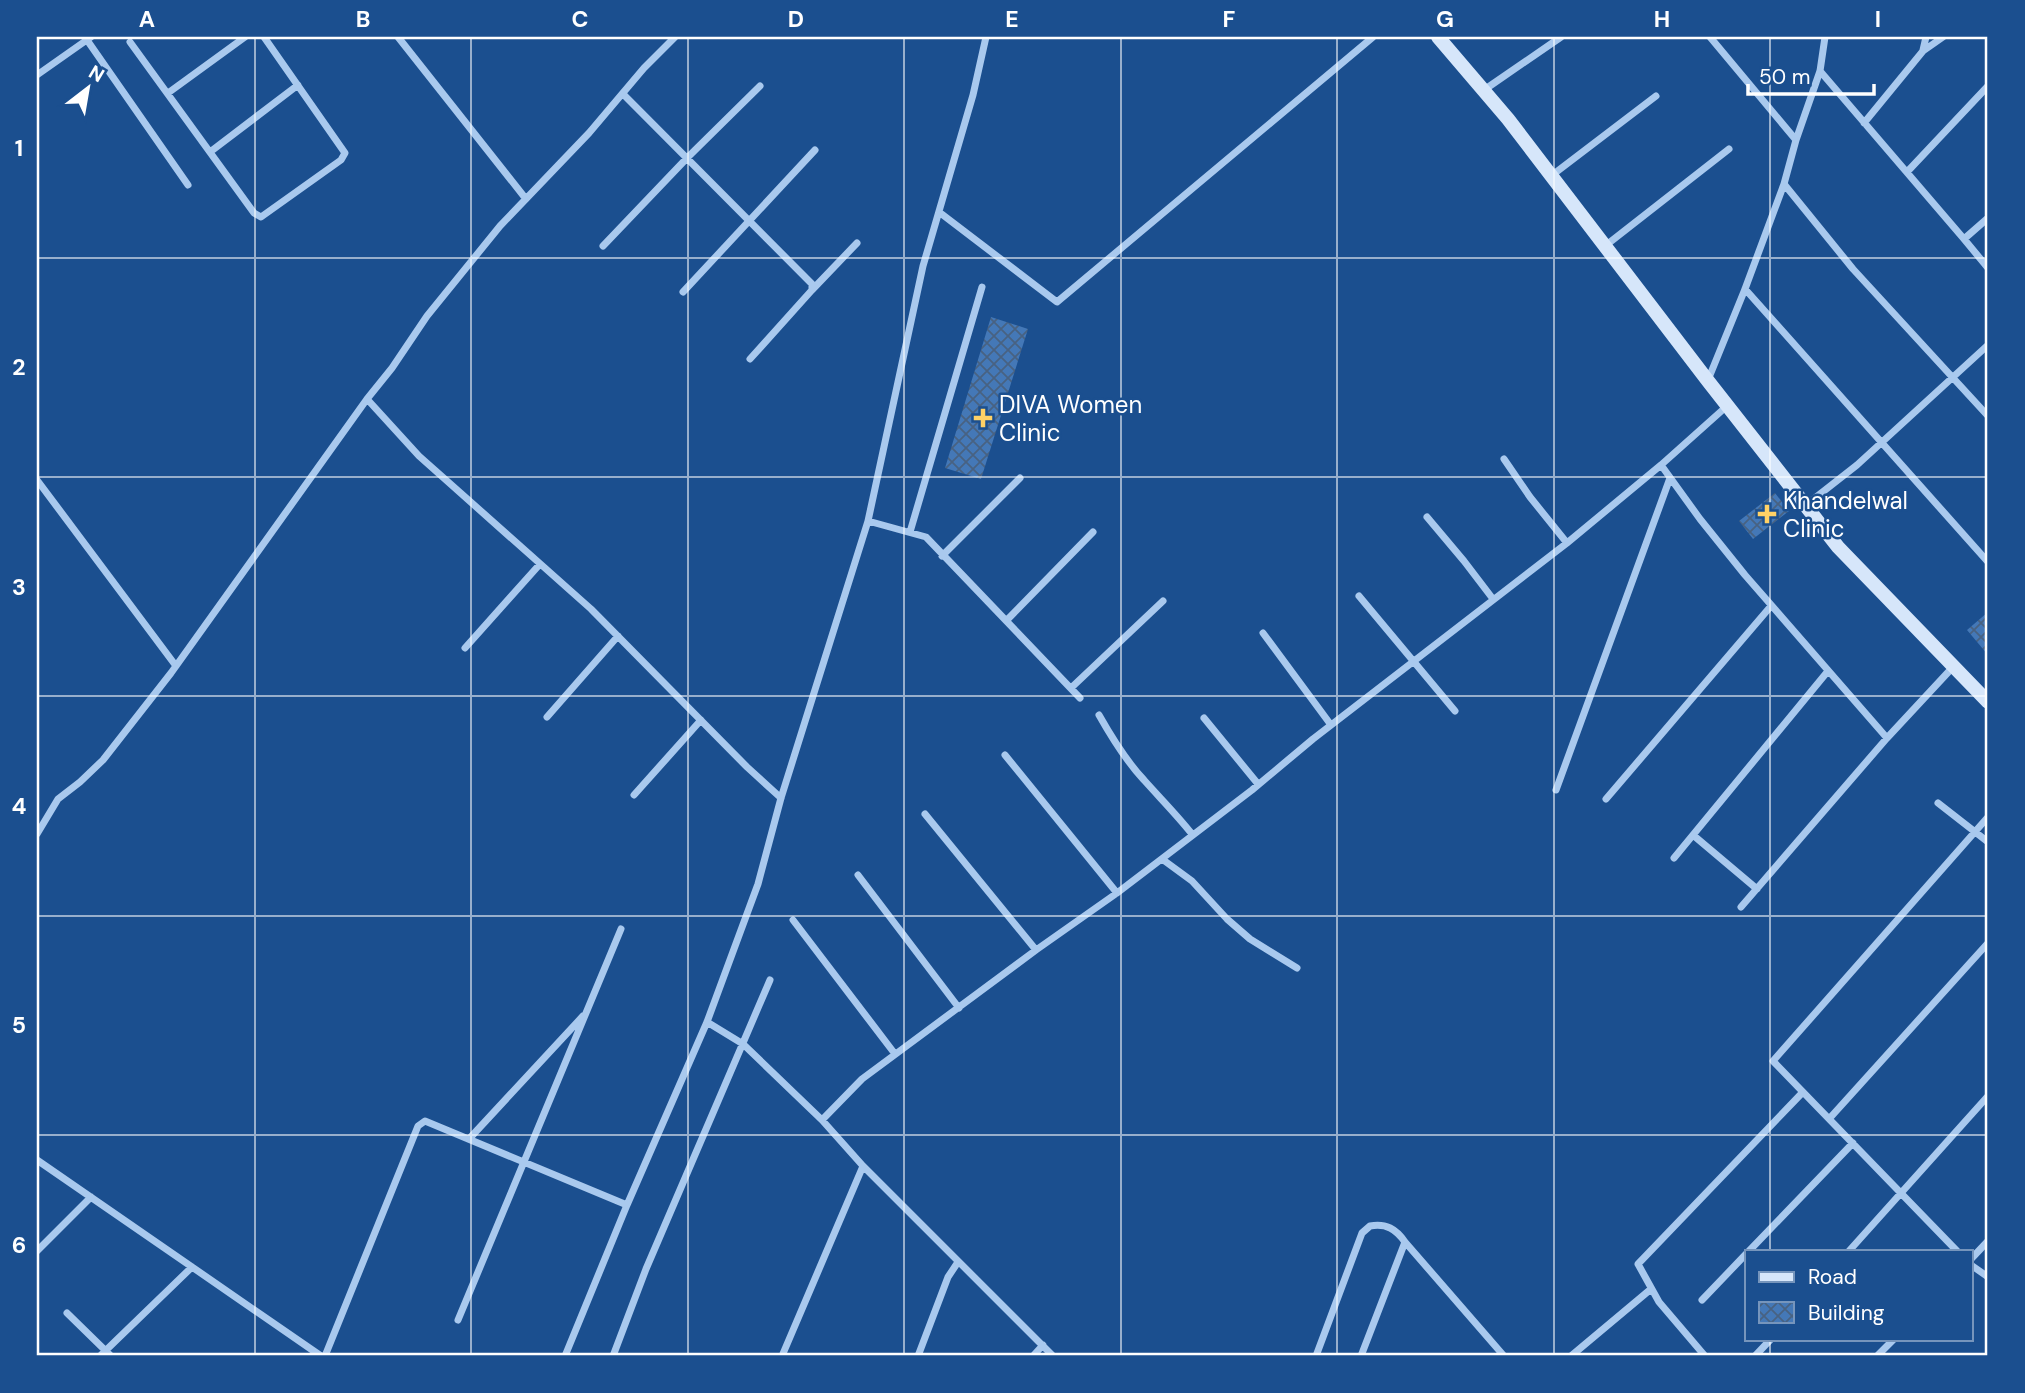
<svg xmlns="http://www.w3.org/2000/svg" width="2025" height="1393" font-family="'DM Sans',sans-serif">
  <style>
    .building { fill: url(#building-cross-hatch) }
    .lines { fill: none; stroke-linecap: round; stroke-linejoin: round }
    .street { stroke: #a9c9ee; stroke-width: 7 }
    .secondary { stroke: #d6e6fa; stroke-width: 14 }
    .grid { fill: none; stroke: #fff; stroke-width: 2; stroke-opacity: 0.55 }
    .poi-dot { fill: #ffd166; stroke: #1b4f8f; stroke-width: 2.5 }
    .labels { text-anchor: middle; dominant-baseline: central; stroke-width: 5; stroke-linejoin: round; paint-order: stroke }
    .poi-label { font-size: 24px; fill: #fff; stroke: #1b4f8f; text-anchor: start }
    .neatline { fill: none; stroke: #fff; stroke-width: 2.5 }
    .grid-label { font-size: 23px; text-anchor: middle; font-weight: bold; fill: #fff }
  </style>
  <defs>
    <pattern id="building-cross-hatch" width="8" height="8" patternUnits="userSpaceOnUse" patternTransform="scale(1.75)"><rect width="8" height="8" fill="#4478b7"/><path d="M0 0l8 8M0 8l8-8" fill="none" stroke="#486282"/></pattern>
  </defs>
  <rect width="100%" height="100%" fill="#1b4f8f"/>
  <path class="building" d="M 991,317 L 1028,329 L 981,479 L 945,468 Z
    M 1775,493 L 1789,511 L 1753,539 L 1739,521 Z
    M 1988,612 L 1988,655 L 1967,630 Z"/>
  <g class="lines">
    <path class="street" d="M 398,37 L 526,199
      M 675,37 L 644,68 L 589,133 L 500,226 L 427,316 L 392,368 L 367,399 L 419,456 L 591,609 L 747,767 L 781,798
      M 1710,37 L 1796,140 L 1784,184 L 1853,269 L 1988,416
      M 87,40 L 188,185
      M 130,42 L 254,213 L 261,217 L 341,160 L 345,153 L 264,37
      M 1923,50 L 1926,37
      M 1820,71 L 1964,239
      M 37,75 L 91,37
      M 1484,90 L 1561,37
      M 168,93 L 245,37
      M 624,95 L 812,284 L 812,290 L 750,359
      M 1864,123 L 1923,51 L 1943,37
      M 1796,140 L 1820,71 L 1825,37
      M 210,152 L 298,85
      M 1907,172 L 1988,86
      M 1551,176 L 1656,96
      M 939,212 L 1057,302 L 1373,37
      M 1988,218 L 1964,239 L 1988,268
      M 603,246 L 687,158 L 760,86
      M 1605,246 L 1729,149
      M 1745,289 L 1988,562
      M 812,290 L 857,243
      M 683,292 L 815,150
      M 1708,380 L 1745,289 L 1784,184
      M 1504,459 L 1530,497 L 1567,543
      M 1661,465 L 1700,519 L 1745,575 L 1887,738 L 1741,907
      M 37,480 L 176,666
      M 1806,505 L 1857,465 L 1988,345
      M 1427,517 L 1464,561 L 1493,599
      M 868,521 L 926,537 L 1080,698
      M 910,532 L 982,287
      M 942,556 L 1020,478
      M 1359,596 L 1455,711
      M 1007,620 L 1093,532
      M 1263,633 L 1331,725
      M 465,648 L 540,564
      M 1071,688 L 1163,601
      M 1099,715 C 1112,738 1126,761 1144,780 C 1160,798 1177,815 1192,834
      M 547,717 L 618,636
      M 1204,718 L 1258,784
      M 1887,738 L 1953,667
      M 1005,755 L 1117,893
      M 1556,790 L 1670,478
      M 634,795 L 701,720
      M 1606,799 L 1771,606
      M 1938,803 L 1988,842
      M 925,814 L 1036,950
      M 37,834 L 58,799 L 80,782 L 103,760 L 171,673 L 367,399
      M 1693,835 L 1757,889
      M 1674,858 L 1828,671
      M 1162,859 L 1192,881 L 1227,919 L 1250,939 L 1297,968
      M 858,875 L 959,1008
      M 793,920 L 895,1054
      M 707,1022 L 743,1044 L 822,1120 L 863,1166 L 1053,1356
      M 1829,1119 L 1988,943
      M 822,1120 L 862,1079 L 1036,950 L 1117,893 L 1252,790 L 1313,739 L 1567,543 L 1661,465 L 1727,406
      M 469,1139 L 583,1016
      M 37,1160 L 321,1356
      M 1405,1242 L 1504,1356
      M 37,1251 L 91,1197
      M 1749,1251 L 1853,1143
      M 1849,1251 L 1988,1096
      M 1957,1251 L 1773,1061 L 1988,817
      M 1971,1259 L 1988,1241
      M 1971,1265 L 1988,1277
      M 1702,1300 L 1747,1253
      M 67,1313 L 111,1356
      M 458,1320 L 621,929
      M 100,1356 L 192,1267
      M 325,1356 L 418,1126 L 425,1121 L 627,1205
      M 565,1356 L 627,1205 L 707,1022 L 758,884 L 781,798 L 868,521 L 923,266 L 973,95 L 986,37
      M 613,1356 L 646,1269 L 770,980
      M 782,1356 L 863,1166
      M 918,1356 L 948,1277 L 958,1262
      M 1033,1356 L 1043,1345
      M 1316,1356 L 1362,1233 L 1370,1226 C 1386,1223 1396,1229 1405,1242 L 1361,1356
      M 1571,1356 L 1651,1289
      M 1705,1356 L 1659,1302 L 1638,1264 L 1803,1092
      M 1755,1356 L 1771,1339
      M 1877,1356 L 1894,1339"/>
    <path class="secondary" d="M 1438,37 L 1508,119 L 1708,381 L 1838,547 L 1988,702"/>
  </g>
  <path class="grid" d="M 255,37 L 255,1356M 471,37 L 471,1356M 688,37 L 688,1356M 904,37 L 904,1356M 1121,37 L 1121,1356M 1337,37 L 1337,1356M 1554,37 L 1554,1356M 1770,37 L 1770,1251M 37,258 L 1988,258M 37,477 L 1988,477M 37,696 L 1988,696M 37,916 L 1988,916M 37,1135 L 1988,1135M 1770,1339 L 1770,1356"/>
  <g class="poi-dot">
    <path d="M979.5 407.5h7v7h7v7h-7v7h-7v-7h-7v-7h7z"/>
    <path d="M1763.5 503.5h7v7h7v7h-7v7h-7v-7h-7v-7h7z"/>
  </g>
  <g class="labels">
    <g class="poi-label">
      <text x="999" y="404">DIVA Women<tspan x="999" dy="28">Clinic</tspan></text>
      <text x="1783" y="500">Khandelwal<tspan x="1783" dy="28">Clinic</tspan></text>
    </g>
  </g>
  <rect width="2025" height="1393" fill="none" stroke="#1b4f8f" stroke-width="77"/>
  <rect x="1745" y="1250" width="228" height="91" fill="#1b4f8f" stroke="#7695bc" stroke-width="2"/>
  <rect x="1759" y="1272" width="35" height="10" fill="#d6e6fa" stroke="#7695bc" stroke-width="2"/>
  <text x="1808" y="1284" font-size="21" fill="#ffffff">Road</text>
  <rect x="1759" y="1302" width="35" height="21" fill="url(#building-cross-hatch)" stroke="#7695bc" stroke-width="2"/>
  <text x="1808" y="1320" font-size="21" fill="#ffffff">Building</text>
  <g transform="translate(88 88) rotate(31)" stroke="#1b4f8f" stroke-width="5" paint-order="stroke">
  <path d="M0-5L12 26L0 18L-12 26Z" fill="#ffffff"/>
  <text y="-10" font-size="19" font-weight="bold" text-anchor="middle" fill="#ffffff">N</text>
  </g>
  <path d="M1748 84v10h126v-10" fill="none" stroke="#ffffff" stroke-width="3.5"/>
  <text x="1759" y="84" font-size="21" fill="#ffffff" stroke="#1b4f8f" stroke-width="5" paint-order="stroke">50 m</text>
  <rect x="38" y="38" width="1948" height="1316" class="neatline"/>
  <g class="grid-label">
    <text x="147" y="27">A</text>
    <text x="363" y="27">B</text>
    <text x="580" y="27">C</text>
    <text x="796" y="27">D</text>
    <text x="1012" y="27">E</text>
    <text x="1229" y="27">F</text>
    <text x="1445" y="27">G</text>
    <text x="1662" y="27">H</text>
    <text x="1878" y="27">I</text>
    <text x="19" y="156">1</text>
    <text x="19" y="375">2</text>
    <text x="19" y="595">3</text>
    <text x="19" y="814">4</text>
    <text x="19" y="1033">5</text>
    <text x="19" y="1253">6</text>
  </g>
</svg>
